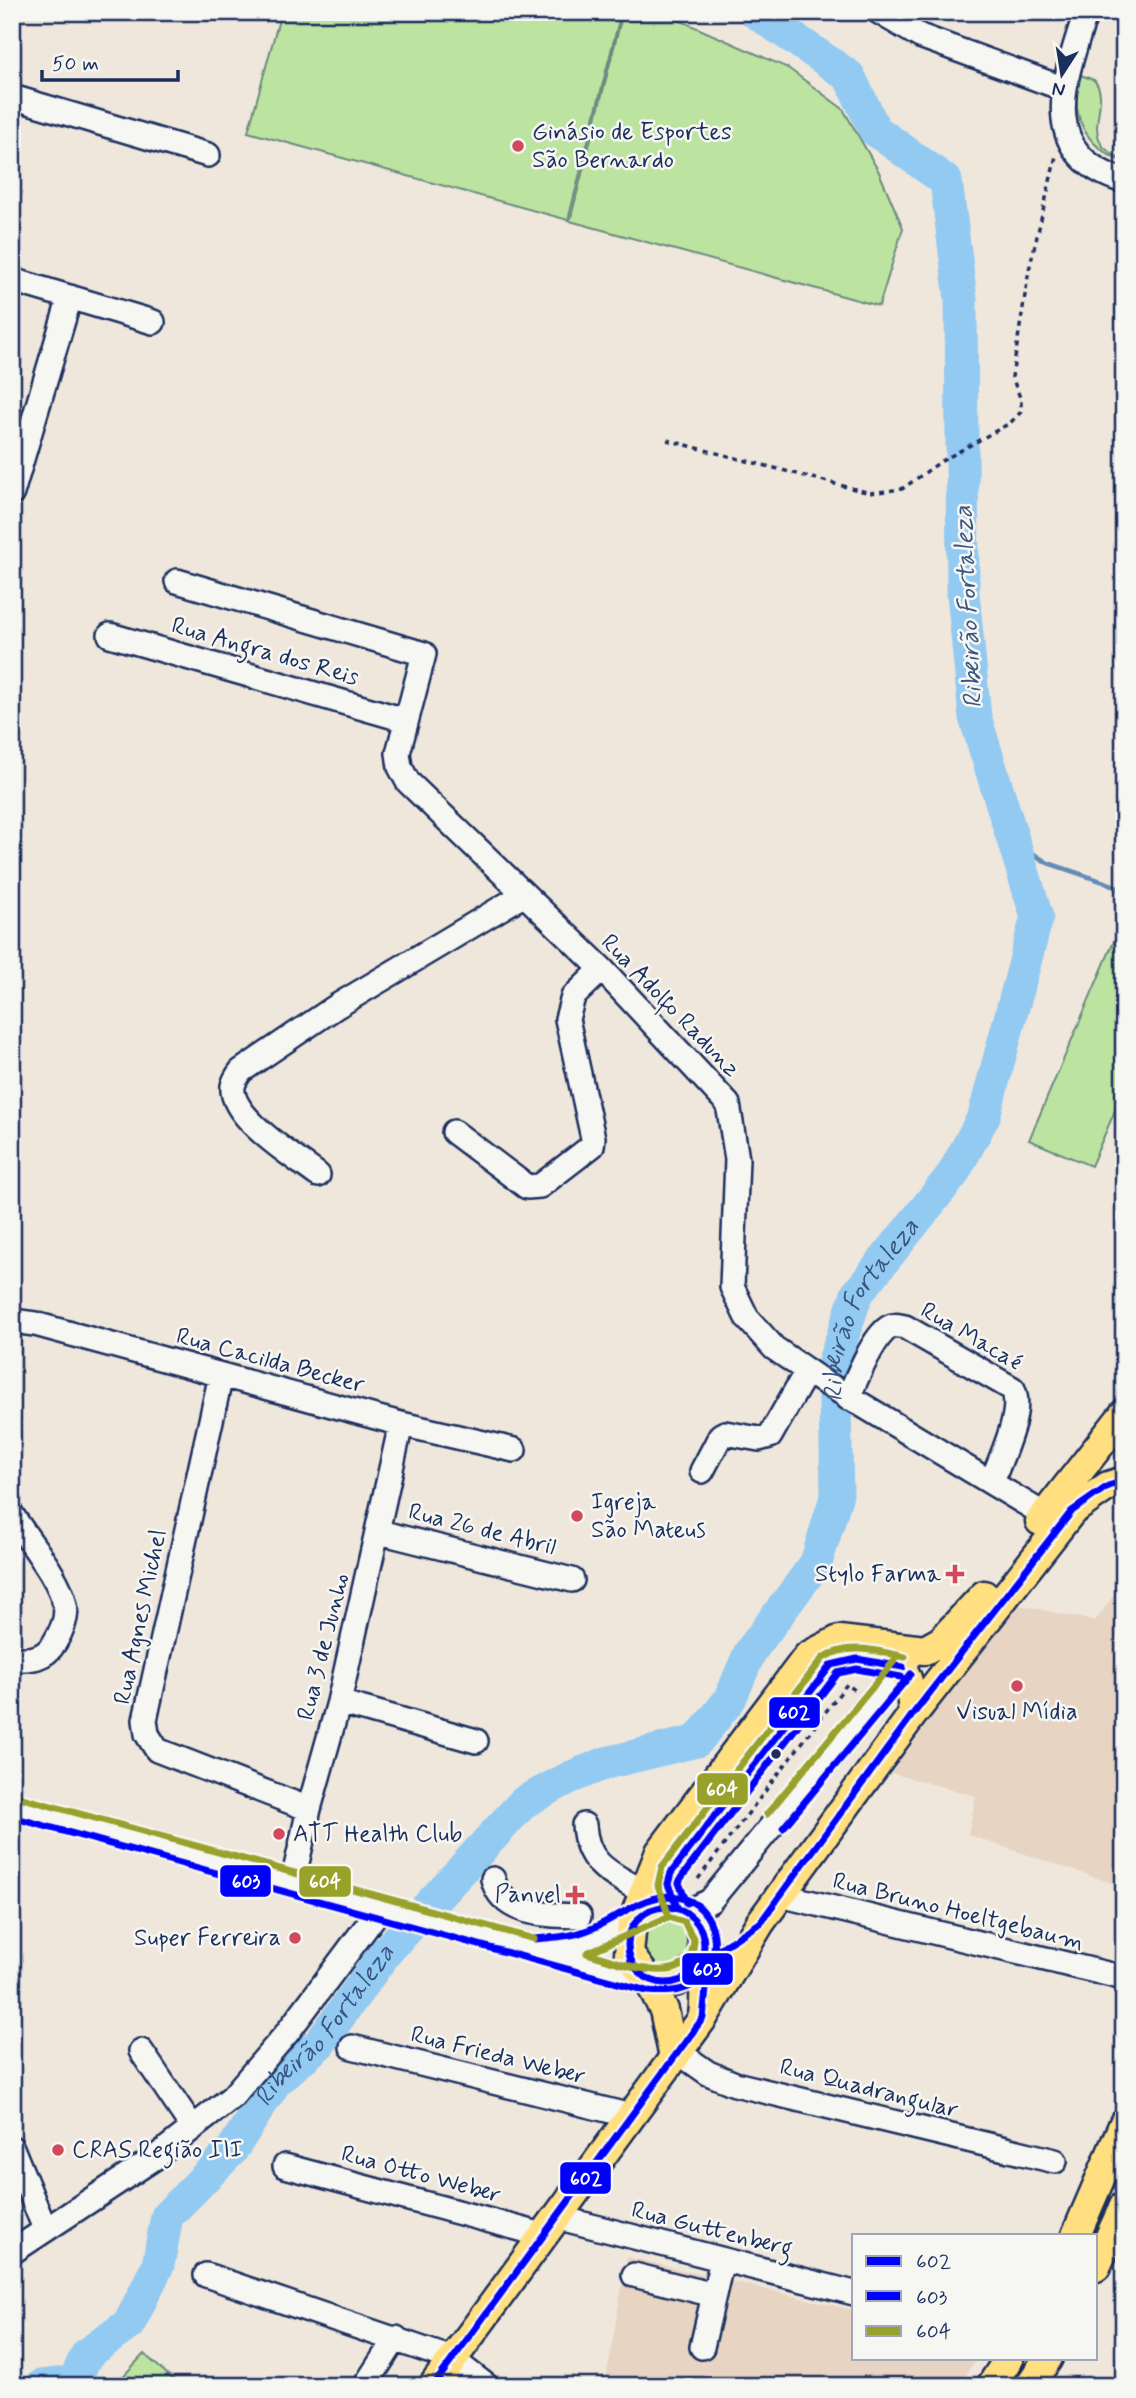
<svg xmlns="http://www.w3.org/2000/svg" width="1136" height="2398" font-family="Mynerve,sans-serif">
  <style>
    .built { fill: #e7d4c2 }
    .green { fill: #bce4a0; stroke: #6c8a7f; stroke-width: 2 }
    .lines { fill: none; stroke-linecap: round; stroke-linejoin: round }
    .stream { stroke: #638cb7; stroke-width: 5 }
    .river { stroke: #93caf2; stroke-width: 33 }
    .minor-casing { stroke: #1b2f5e; stroke-width: 28 }
    .major-casing { stroke: #1b2f5e; stroke-width: 33 }
    .path { stroke: #1b2f5e; stroke-width: 3.5; stroke-dasharray: 5 5; stroke-linecap: butt }
    .minor { stroke: #f6f6f2; stroke-width: 23 }
    .major { stroke: #ffdf80; stroke-width: 28 }
    .bus-1-casing { stroke: #f6f6f2; stroke-width: 12 }
    .bus-2-casing { stroke: #f6f6f2; stroke-width: 12 }
    .bus-3-casing { stroke: #f6f6f2; stroke-width: 12 }
    .bus-1 { stroke: #00f; stroke-width: 7 }
    .bus-2 { stroke: #00f; stroke-width: 7 }
    .bus-3 { stroke: #98a12a; stroke-width: 7 }
    .poi-dot { fill: #d1495b; stroke: #f6f6f2; stroke-width: 2.5 }
    .bus-dot { fill: #1b2f5e; stroke: #f6f6f2; stroke-width: 2.5 }
    .labels { text-anchor: middle; dominant-baseline: central; stroke-width: 5; stroke-linejoin: round; paint-order: stroke }
    .poi-label { font-size: 24px; fill: #1b2f5e; stroke: #f6f6f2; text-anchor: start }
    .street-label { font-size: 24px; fill: #1b2f5e; stroke: #f6f6f2 }
    .water-label { font-size: 26px; font-style: italic; fill: #395683; stroke: #f6f6f2 }
    .line-badge { stroke: #f6f6f2; stroke-width: 2.5 }
    .badge-label { font-size: 19px; text-anchor: middle; font-weight: bold; fill: #fff }
  </style>
  <rect width="100%" height="100%" fill="#efe7dc"/>
  <filter id="ink" filterUnits="userSpaceOnUse"><feTurbulence type="fractalNoise" baseFrequency=".0143" numOctaves="2"/><feDisplacementMap in="SourceGraphic" scale="14" xChannelSelector="R" yChannelSelector="G"/><feConvolveMatrix kernelMatrix="1 2 1 2 8 2 1 2 1" color-interpolation-filters="sRGB"/></filter>
  <g filter="url(#ink)">
    <path class="built" d="M 1124,1581 L 1124,1887 L 968,1835 L 976,1796 L 891,1773 L 1014,1604 L 1095,1621 Z
      M 627,2257 L 854,2310 L 854,2358 L 977,2358 L 958,2386 L 605,2386 Z"/>
    <path class="green" d="M 281,12 L 621,12 L 568,220 L 248,132 Z
      M 623,12 L 661,12 L 788,68 L 843,109 L 879,172 L 903,228 L 879,306 L 570,221 Z
      M 1081,75 L 1094,80 C 1110,99 1088,123 1102,145 C 1108,153 1118,157 1124,162 C 1085,147 1068,114 1081,75 Z
      M 1114,941 L 1124,945 L 1124,1090 L 1091,1166 L 1029,1140 Z
      M641 1945a25 25 0 1 1 50 0a25 25 0 1 1-50 0Z
      M 144,2354 L 181,2386 L 114,2386 Z"/>
    <g class="lines">
      <path class="stream" d="M 1011,840 L 1048,863 L 1110,884 L 1124,892"/>
      <path class="river" id="s1" d="M 41,2386 L 74,2382 L 87,2354 L 129,2324 L 158,2265 L 167,2216 L 232,2150 L 276,2081 L 320,2043 L 386,1952 L 524,1802 L 569,1778 L 606,1763 L 697,1741 L 730,1699 L 750,1652 L 816,1563 L 837,1494 L 834,1361 L 857,1294 L 953,1174 L 984,1116 L 1037,917 L 975,717 L 963,593 L 961,299 L 946,181 L 875,130 L 849,76 L 755,12"/>
      <g class="minor-casing">
        <path id="minor" d="M 879,12 L 920,36 L 1062,88
          M 1086,12 C 1066,76 1033,153 1124,181
          M 12,97 L 208,155
          M 12,280 L 153,322
          M 12,493 L 70,297
          M 177,581 L 424,654 L 398,753 L 400,767 L 408,782 L 602,969 L 728,1104 L 737,1159 L 732,1287 L 747,1318 L 774,1348 L 819,1379 L 1045,1515
          M 110,635 L 405,720
          M 454,1132 L 527,1187 L 540,1186 L 592,1146 L 593,1138 L 567,1019 L 573,997 L 602,969
          M 318,1175 C 296,1158 229,1117 233,1086 C 234,1081 238,1075 241,1071 L 337,1006 L 523,895
          M 12,1321 L 35,1324 L 401,1424 L 514,1450
          M 221,1375 L 145,1720 L 147,1734 L 157,1750 L 309,1809
          M 848,1398 C 856,1380 872,1339 888,1328 C 894,1324 899,1326 905,1327 L 1013,1389 C 1024,1412 1000,1458 992,1482
          M 702,1471 L 721,1435 L 725,1433 L 759,1439 L 770,1436 L 807,1371
          M 12,1515 C 27,1539 60,1578 65,1605 C 68,1617 61,1632 55,1642 C 45,1659 31,1660 12,1659
          M 379,1532 L 572,1580
          M 339,1702 L 476,1741
          M 12,1806 L 649,1981
          M 584,1825 C 587,1867 612,1873 643,1892
          M 493,1879 C 502,1916 547,1915 579,1916
          M 293,1881 L 309,1809 L 339,1702 L 401,1424
          M 780,1895 L 1124,1978
          M 677,1907 L 668,1884 L 671,1873 L 831,1665 C 853,1652 880,1663 903,1667
          M 687,1912 L 710,1901 L 909,1658
          M 546,1949 L 585,1943 L 632,1923
          M 352,2047 L 631,2116
          M 141,2051 L 193,2128
          M 678,2052 L 708,2073 L 735,2084 L 1055,2161
          M 12,2148 L 45,2229
          M 285,2166 L 543,2235
          M 556,2217 L 854,2293
          M 12,2252 L 156,2157 L 232,2097 L 287,2033 L 382,1906
          M 206,2275 L 452,2359 L 487,2386
          M 634,2275 L 714,2295
          M 702,2347 L 722,2260
          M 365,2386 L 396,2338"/>
      </g>
      <g class="major-casing">
        <path id="major" d="M 1040,1521 L 1124,1414
          M 883,1647 C 907,1665 911,1685 913,1714
          M 632,1923 C 643,1912 655,1905 671,1907 C 705,1911 703,1935 703,1960 C 703,1979 706,1995 703,2015
          M 649,1981 C 693,1988 683,1970 712,1954
          M 674,2058 L 664,2010 L 649,1981 L 629,1954 L 632,1923 L 660,1852 L 808,1656 L 839,1640 L 925,1650 L 941,1641 L 984,1595
          M 1076,2235 L 1124,2123
          M 1096,2267 L 1124,2206
          M 433,2386 L 703,2018 L 760,1923 L 913,1714 L 1072,1511 L 1108,1486 L 1124,1481
          M 991,2386 L 1009,2358
          M 1029,2386 L 1048,2358"/>
      </g>
      <path class="path" d="M 667,440 L 870,493 L 902,489 L 940,462 L 1010,423 L 1021,412 L 1021,400 L 1012,377 L 1029,270 L 1056,156
        M 698,1879 L 847,1684 L 857,1692"/>
      <use href="#minor" class="minor"/>
      <use href="#major" class="major"/>
      <g class="bus-1-casing">
        <path id="bus-1" d="M628 1945a38 38 0 1 1 76 0a38 38 0 1 1-76 0Z
          M 677,1907 L 668,1884 L 671,1873 L 831,1665 L 857,1659 L 903,1667
          M 703,1959 L 760,1923 L 913,1714 L 1072,1511 L 1108,1486 L 1124,1481
          M 433,2386 L 703,2018 L 706,1989 L 703,1959"/>
      </g>
      <g class="bus-2-casing">
        <path id="bus-2" d="M 12,1817 L 647,1991 C 663,1992 680,1993 694,1984 C 727,1961 719,1904 678,1897 C 645,1891 617,1920 588,1930 C 571,1937 554,1937 535,1939
          M 783,1828 L 911,1674
          M 687,1903 L 679,1883 L 681,1878 L 838,1673 L 857,1669 L 901,1677"/>
      </g>
      <g class="bus-3-casing">
        <path id="bus-3" d="M 15,1796 L 534,1939
          M 767,1814 L 895,1660
          M 667,1911 L 658,1885 L 662,1867 L 823,1658 C 849,1642 878,1651 905,1657
          M 668,1917 L 684,1922 L 694,1940 C 692,1994 617,1961 587,1953 Z"/>
      </g>
      <use href="#bus-1" class="bus-1"/>
      <use href="#bus-2" class="bus-2"/>
      <use href="#bus-3" class="bus-3"/>
    </g>
  </g>
  <g class="poi-dot">
    <circle cx="518" cy="146" r="7"/>
    <circle cx="577" cy="1516" r="7"/>
    <path d="M951.5 1563.5h7v7h7v7h-7v7h-7v-7h-7v-7h7z"/>
    <circle cx="1017" cy="1686" r="7"/>
    <circle cx="279" cy="1834" r="7"/>
    <path d="M571.5 1884.5h7v7h7v7h-7v7h-7v-7h-7v-7h7z"/>
    <circle cx="295" cy="1938" r="7"/>
    <circle cx="58" cy="2150" r="7"/>
  </g>
  <circle class="bus-dot" cx="776" cy="1754" r="6"/>
  <g class="labels">
    <g class="poi-label">
      <text x="532" y="132">Ginásio de Esportes<tspan x="532" dy="28">São Bernardo</tspan></text>
      <text x="591" y="1502">Igreja<tspan x="591" dy="28">São Mateus</tspan></text>
      <text x="941" y="1574" text-anchor="end">Stylo Farma</text>
      <text x="1017" y="1712" text-anchor="middle">Visual Mídia</text>
      <text x="293" y="1834">ATT Health Club</text>
      <text x="561" y="1895" text-anchor="end">Panvel</text>
      <text x="281" y="1938" text-anchor="end">Super Ferreira</text>
      <text x="72" y="2150">CRAS Região III</text>
    </g>
    <g class="street-label">
      <text transform="translate(265 652) rotate(16)">Rua Angra dos Reis</text>
      <text transform="translate(670 1006) rotate(46)">Rua Adolfo Radunz</text>
      <text transform="translate(971 1337) rotate(30)">Rua Macaé</text>
      <text transform="translate(270 1361) rotate(15)">Rua Cacilda Becker</text>
      <text transform="translate(482 1530) rotate(14)">Rua 26 de Abril</text>
      <text transform="translate(141 1617) rotate(-78)">Rua Agnes Michel</text>
      <text transform="translate(324 1647) rotate(-76)">Rua 3 de Junho</text>
      <text transform="translate(958 1912) rotate(14)">Rua Bruno Hoeltgebaum</text>
      <text transform="translate(498 2056) rotate(14)">Rua Frieda Weber</text>
      <text transform="translate(869 2089) rotate(14)">Rua Quadrangular</text>
      <text transform="translate(421 2175) rotate(15)">Rua Otto Weber</text>
      <text transform="translate(712 2230) rotate(14)">Rua Guttenberg</text>
    </g>
    <g class="water-label">
      <text transform="translate(969 607) rotate(-93)">Ribeirão Fortaleza</text>
      <text stroke="none"><textPath href="#s1" startOffset="1446">Ribeirão Fortaleza</textPath></text>
      <text stroke="none"><textPath href="#s1" startOffset="480">Ribeirão Fortaleza</textPath></text>
    </g>
  </g>
  <g class="line-badge">
    <rect x="768" y="1696" width="53" height="33" rx="7" fill="#00f"/>
    <rect x="696" y="1772" width="53" height="34" rx="7" fill="#98a12a"/>
    <rect x="219" y="1864" width="53" height="34" rx="7" fill="#00f"/>
    <rect x="298" y="1865" width="54" height="33" rx="7" fill="#98a12a"/>
    <rect x="681" y="1952" width="53" height="34" rx="7" fill="#00f"/>
    <rect x="559" y="2161" width="53" height="34" rx="7" fill="#00f"/>
  </g>
  <g class="badge-label">
    <text x="794" y="1719">602</text>
    <text x="722" y="1796">604</text>
    <text x="246" y="1888">603</text>
    <text x="325" y="1888">604</text>
    <text x="707" y="1976">603</text>
    <text x="586" y="2185">602</text>
  </g>
  <rect width="1136" height="2398" fill="none" stroke="#f6f6f2" stroke-width="42"/>
  <rect x="21" y="21" width="1094" height="2356" fill="none" stroke="#1b2f5e" stroke-width="2.5" filter="url(#ink)"/>
  <rect x="852" y="2234" width="245" height="126" fill="#f6f6f2" stroke="#9ea6b7" stroke-width="2"/>
  <rect x="866" y="2256" width="35" height="10" fill="#0000ff" stroke="#9ea6b7" stroke-width="2"/>
  <text x="916" y="2268" font-size="21" fill="#1b2f5e">602</text>
  <rect x="866" y="2291" width="35" height="10" fill="#0000ff" stroke="#9ea6b7" stroke-width="2"/>
  <text x="916" y="2304" font-size="21" fill="#1b2f5e">603</text>
  <rect x="866" y="2326" width="35" height="10" fill="#98a12a" stroke="#9ea6b7" stroke-width="2"/>
  <text x="916" y="2338" font-size="21" fill="#1b2f5e">604</text>
  <g transform="translate(1062 74) rotate(192)" stroke="#f6f6f2" stroke-width="5" paint-order="stroke">
  <path d="M0-5L12 26L0 18L-12 26Z" fill="#1b2f5e"/>
  <text y="-10" font-size="19" font-weight="bold" text-anchor="middle" fill="#1b2f5e">N</text>
  </g>
  <path d="M42 70v10h136v-10" fill="none" stroke="#1b2f5e" stroke-width="3.5"/>
  <text x="52" y="70" font-size="21" fill="#1b2f5e" stroke="#f6f6f2" stroke-width="5" paint-order="stroke">50 m</text>
</svg>
